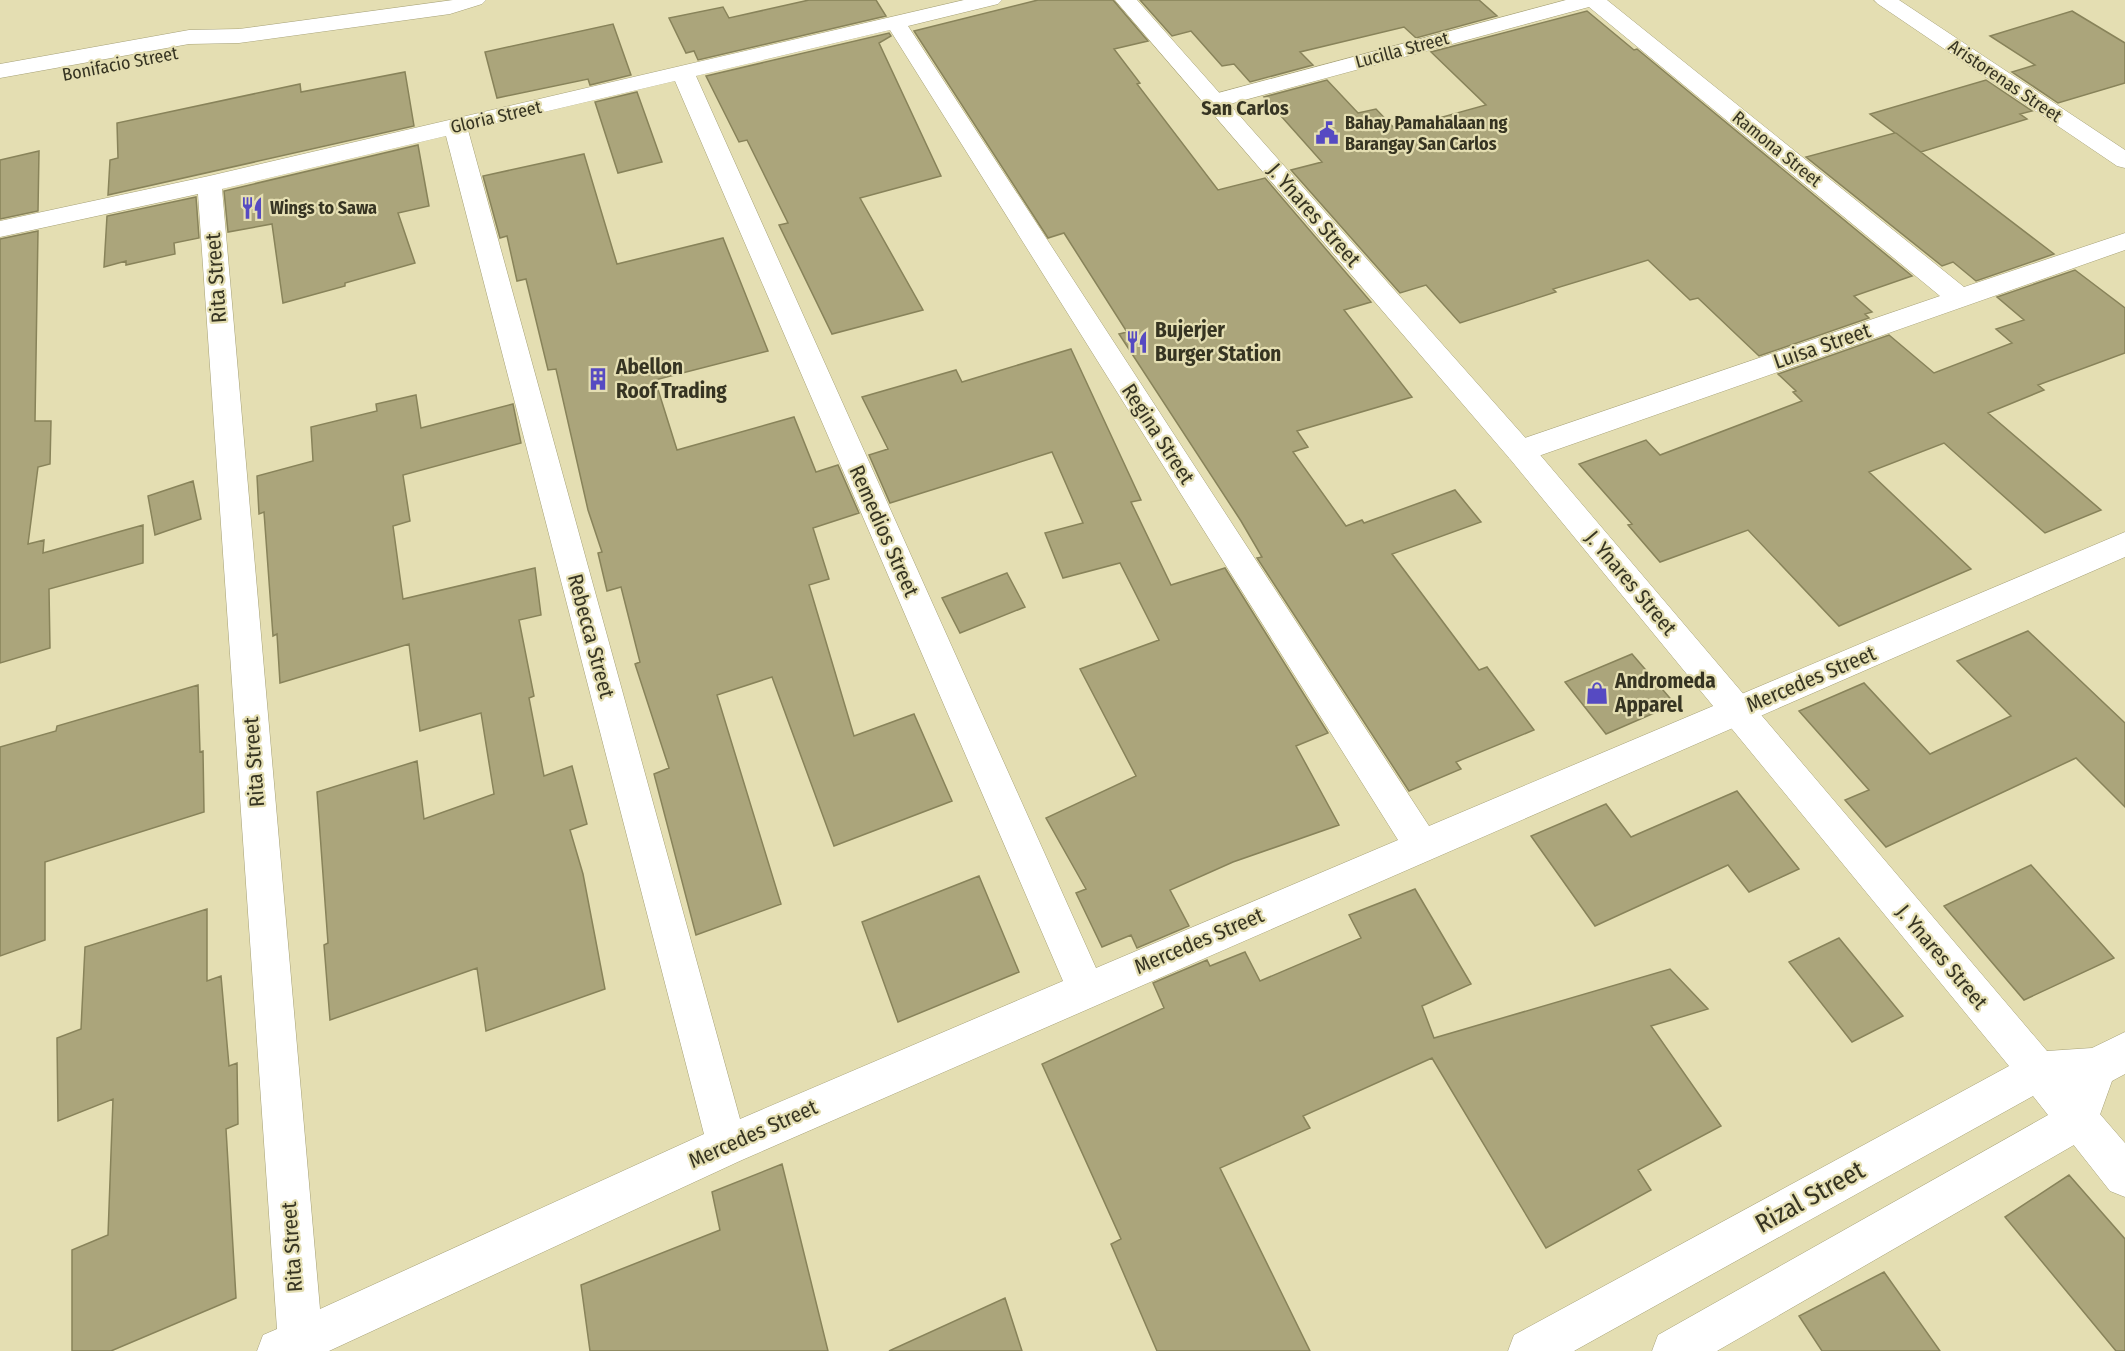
<svg xmlns="http://www.w3.org/2000/svg" width="2125" height="1351" font-family="'Fira Sans Condensed',sans-serif">
  <style>
    .building { fill: #aba57b; stroke: #88835a; stroke-width: 1.5 }
    .lines { fill: none; stroke-linecap: round; stroke-linejoin: round }
    .street-casing { stroke: #a6a177; stroke-width: 1 }
    .secondary-casing { stroke: #a6a177; stroke-width: 1 }
    .street { fill: #fff; fill-rule: evenodd }
    .secondary { fill: #fff; fill-rule: evenodd }
    .labels { text-anchor: middle; dominant-baseline: central; stroke-width: 4.5; stroke-linejoin: round; paint-order: stroke }
    .far-street-label { font-size: 18px; fill: #363422; stroke: #e4deb2 }
    .far-poi-label { font-size: 18px; font-weight: bold; fill: #363422; stroke: #e4deb2; text-anchor: start }
    .far-quarter-label { font-size: 20px; font-weight: bold; fill: #363422; stroke: #e4deb2 }
    .street-label { font-size: 21px; fill: #363422; stroke: #e4deb2 }
    .poi-label { font-size: 21px; font-weight: bold; fill: #363422; stroke: #e4deb2; text-anchor: start }
    .near-street-label { font-size: 26px; fill: #363422; stroke: #e4deb2 }
  </style>
  <rect width="100%" height="100%" fill="#e4deb2"/>
  <path class="building" d="M 809,0 L 876,0 L 886,16 L 698,60 L 694,51 L 686,53 L 669,18 L 723,7 L 729,18 Z
    M 1038,0 L 1113,0 L 1148,41 L 1114,49 L 1140,83 L 1137,84 L 1218,190 L 1265,178 L 1371,302 L 1344,310 L 1412,397 L 1297,431 L 1308,447 L 1293,452 L 1346,526 L 1362,520 L 1364,523 L 1455,490 L 1481,522 L 1392,554 L 1479,670 L 1487,667 L 1534,730 L 1456,762 L 1461,769 L 1409,791 L 1257,558 L 1262,557 L 1241,521 L 1119,334 L 1127,332 L 1064,233 L 1048,238 L 914,31 Z
    M 1140,0 L 1479,0 L 1497,16 L 1416,38 L 1404,27 L 1300,52 L 1313,65 L 1250,82 L 1234,64 L 1222,66 L 1191,31 L 1172,36 Z
    M 1587,11 L 1634,50 L 1637,49 L 1912,276 L 1854,296 L 1872,312 L 1865,314 L 1869,318 L 1759,356 L 1698,298 L 1690,300 L 1648,260 L 1553,289 L 1556,292 L 1460,323 L 1426,285 L 1400,293 L 1291,170 L 1322,162 L 1264,97 L 1327,80 L 1358,113 L 1376,109 L 1396,130 L 1486,105 L 1431,52 Z
    M 2072,11 L 2125,43 L 2125,83 L 2058,103 L 2012,72 L 2035,65 L 1990,36 Z
    M 613,24 L 631,75 L 590,85 L 588,79 L 497,98 L 485,52 Z
    M 889,33 L 891,36 L 879,43 L 941,176 L 860,198 L 923,310 L 832,334 L 779,225 L 788,223 L 747,140 L 739,142 L 706,76 Z
    M 405,72 L 414,126 L 108,195 L 110,160 L 118,158 L 117,123 L 300,84 L 301,92 Z
    M 1986,80 L 2032,111 L 2020,114 L 2027,119 L 1921,152 L 1896,133 L 2054,254 L 1976,281 L 1953,262 L 1942,266 L 1806,157 L 1895,133 L 1870,114 Z
    M 637,92 L 662,162 L 618,173 L 595,102 Z
    M 418,145 L 429,206 L 398,213 L 415,263 L 345,283 L 345,286 L 283,303 L 272,224 L 228,232 L 224,191 Z
    M 39,151 L 38,211 L 0,219 L 0,160 Z
    M 584,154 L 617,264 L 723,238 L 768,351 L 655,380 L 677,450 L 794,417 L 816,472 L 838,465 L 859,513 L 813,528 L 829,579 L 809,585 L 854,736 L 914,714 L 952,801 L 834,846 L 772,677 L 717,695 L 781,904 L 696,935 L 654,774 L 669,768 L 635,664 L 640,662 L 621,587 L 607,591 L 598,553 L 602,552 L 588,510 L 556,369 L 548,370 L 526,279 L 517,281 L 507,236 L 500,238 L 483,176 Z
    M 196,197 L 199,238 L 174,243 L 175,254 L 126,265 L 126,261 L 104,267 L 107,216 Z
    M 38,231 L 35,421 L 51,421 L 50,464 L 38,467 L 28,544 L 44,540 L 43,553 L 143,525 L 143,563 L 49,589 L 50,648 L 0,663 L 0,239 Z
    M 2075,270 L 2125,308 L 2125,353 L 2038,385 L 2044,390 L 1988,413 L 2101,510 L 2045,533 L 1944,443 L 1869,472 L 1971,569 L 1839,626 L 1748,530 L 1660,562 L 1628,525 L 1632,524 L 1579,464 L 1646,440 L 1660,455 L 1802,401 L 1793,392 L 1796,391 L 1778,374 L 1889,335 L 1934,373 L 2012,343 L 1996,329 L 2024,320 L 1997,297 Z
    M 1071,349 L 1141,500 L 1131,502 L 1171,585 L 1225,568 L 1328,733 L 1296,746 L 1339,825 L 1233,862 L 1170,890 L 1189,926 L 1137,948 L 1131,935 L 1102,947 L 1076,893 L 1086,889 L 1046,818 L 1136,776 L 1080,669 L 1159,640 L 1120,563 L 1063,578 L 1045,533 L 1083,523 L 1052,452 L 890,503 L 869,455 L 888,449 L 862,397 L 956,370 L 962,382 Z
    M 416,395 L 421,428 L 513,404 L 521,443 L 403,475 L 410,521 L 393,526 L 403,599 L 535,568 L 541,615 L 519,620 L 534,696 L 529,698 L 544,776 L 572,766 L 587,824 L 570,830 L 583,874 L 605,989 L 486,1031 L 477,968 L 330,1020 L 324,945 L 328,943 L 317,792 L 417,761 L 424,819 L 494,794 L 481,713 L 420,731 L 409,644 L 280,683 L 277,634 L 273,636 L 264,512 L 259,514 L 257,476 L 313,461 L 311,427 L 377,411 L 376,404 Z
    M 193,481 L 201,519 L 155,535 L 148,496 Z
    M 1007,573 L 1025,607 L 960,633 L 942,598 Z
    M 2028,631 L 2125,723 L 2125,807 L 2076,758 L 1886,847 L 1845,800 L 1869,790 L 1799,711 L 1864,683 L 1930,754 L 2011,716 L 1957,661 Z
    M 1632,654 L 1675,704 L 1606,734 L 1565,682 Z
    M 198,685 L 200,752 L 203,751 L 204,812 L 45,862 L 45,940 L 0,956 L 0,747 L 56,731 L 57,726 Z
    M 1737,791 L 1799,869 L 1749,892 L 1728,865 L 1595,926 L 1531,836 L 1606,804 L 1631,837 Z
    M 2031,865 L 2114,958 L 2024,1000 L 1944,906 Z
    M 979,876 L 1019,972 L 898,1022 L 862,922 Z
    M 1415,889 L 1471,984 L 1422,1006 L 1434,1038 L 1670,969 L 1708,1009 L 1651,1026 L 1721,1126 L 1638,1170 L 1651,1190 L 1546,1248 L 1432,1058 L 1303,1116 L 1310,1128 L 1220,1168 L 1310,1351 L 1157,1351 L 1111,1244 L 1121,1239 L 1042,1064 L 1164,1008 L 1153,983 L 1207,960 L 1210,966 L 1245,952 L 1260,981 L 1361,938 L 1349,915 Z
    M 207,909 L 207,981 L 221,976 L 229,1066 L 237,1063 L 238,1124 L 226,1129 L 236,1298 L 111,1351 L 72,1351 L 72,1250 L 108,1235 L 113,1099 L 58,1121 L 57,1038 L 81,1029 L 85,947 Z
    M 1839,938 L 1903,1016 L 1852,1042 L 1789,962 Z
    M 782,1164 L 828,1351 L 590,1351 L 581,1285 L 720,1230 L 712,1192 Z
    M 2069,1175 L 2125,1239 L 2125,1351 L 2116,1351 L 2005,1217 Z
    M 1884,1272 L 1940,1351 L 1822,1351 L 1799,1316 Z
    M 1005,1298 L 1022,1351 L 889,1351 Z"/>
  <g class="lines">
    <g class="street-casing">
      <path id="street" d="M 964,0 L 1002,0 L 998,4 L 908,26 L 1429,826 L 2125,532 L 2125,557 L 742,1160 L 329,1351 L 257,1351 L 263,1335 L 277,1329 L 198,194 L 0,237 L 0,221 L 209,176 ZM 890,30 L 1398,840 L 1096,968 L 696,76 ZM 675,81 L 1063,981 L 740,1119 L 468,130 ZM 446,136 L 704,1134 L 320,1309 L 222,189 Z
        M 1566,0 L 1607,0 L 1964,287 L 2125,233 L 2125,250 L 1530,459 L 1520,462 L 1510,459 L 1505,451 L 1510,443 L 1940,296 L 1589,7 L 1215,108 L 1207,106 L 1204,101 L 1207,96 Z
        M 1874,0 L 1899,0 L 2125,150 L 2125,168 L 2117,166 L 1878,4 Z
        M 2079,1100 L 2093,1106 L 2125,1143 L 2125,1197 L 2110,1191 L 2065,1134 L 2059,1120 L 2065,1106 Z"/>
    </g>
    <g class="secondary-casing">
      <path id="secondary" d="M 453,0 L 486,0 L 482,4 L 450,14 L 239,43 L 189,44 L 0,78 L 0,64 L 189,30 L 239,29 Z
        M 1115,0 L 1137,0 L 1530,443 L 2047,1051 L 2092,1048 L 2125,1032 L 2125,1074 L 2112,1081 L 2093,1134 L 1717,1351 L 1652,1351 L 1658,1335 L 2048,1115 L 2033,1096 L 1574,1351 L 1508,1351 L 1514,1335 L 2009,1066 L 1510,459 Z"/>
    </g>
    <use href="#street" class="street"/>
    <use href="#secondary" class="secondary"/>
  </g>
  <defs>
    <g id="civic-bare" transform="scale(1.8)"><path d="M-.6-6.5H3V-4.5H.6V-3L4-1V1h2V6H-6V1h2V-1L-.6-3ZM-1.2 2.5V6h2.4V2.5Z" fill="#564ac2" stroke="#e4deb2" stroke-width="2.5" paint-order="stroke"/></g>
    <g id="restaurant-bare" transform="scale(1.8)"><path d="M-5-6h1v4h1v-4h1v4h1v-4h1v5L-1.5 .5V6h-2V.5L-5-1ZM5-6V6H3V1.5H1.5Q1.5-4 5-6Z" fill="#564ac2" stroke="#e4deb2" stroke-width="2.5" paint-order="stroke"/></g>
    <g id="building-bare" transform="scale(1.8)"><path d="M-4-6H4V6H1V3H-1V6H-4ZM-2.5-4.3h1.7v1.8h-1.7ZM.8-4.3h1.7v1.8H.8ZM-2.5-1h1.7V.8h-1.7ZM.8-1h1.7V.8H.8Z" fill="#564ac2" stroke="#e4deb2" stroke-width="2.5" paint-order="stroke"/></g>
    <g id="shop-bare" transform="scale(1.8)"><path d="M-5-2.5h2.3a2.7 3.5 0 0 1 5.4 0H5L5.5 6h-11ZM-1.5-2.5h3a1.5 2.3 0 0 0-3 0Z" fill="#564ac2" stroke="#e4deb2" stroke-width="2.5" paint-order="stroke"/></g>
  </defs>
  <g fill-rule="evenodd">
    <use href="#civic-bare" x="1327" y="133"/>
    <use href="#restaurant-bare" x="252" y="208"/>
    <use href="#restaurant-bare" x="1137" y="342"/>
    <use href="#building-bare" x="598" y="379"/>
    <use href="#shop-bare" x="1597" y="693"/>
  </g>
  <g class="labels">
    <g class="far-street-label">
      <text transform="translate(1402 50) rotate(-15)">Lucilla Street</text>
      <text transform="translate(120 64) rotate(-11)">Bonifacio Street</text>
      <text transform="translate(2005 81) rotate(34)">Aristorenas Street</text>
      <text transform="translate(496 117) rotate(-13)">Gloria Street</text>
      <text transform="translate(1777 149) rotate(39)">Ramona Street</text>
    </g>
    <g class="far-poi-label">
      <text x="1345" y="123">Bahay Pamahalaan ng<tspan x="1345" dy="21">Barangay San Carlos</tspan></text>
      <text x="270" y="208">Wings to Sawa</text>
    </g>
    <g class="far-quarter-label">
      <text x="1245" y="108">San Carlos</text>
    </g>
    <g class="street-label">
      <text transform="translate(1314 215) rotate(49)">J. Ynares Street</text>
      <text transform="translate(216 278) rotate(-94)">Rita Street</text>
      <text transform="translate(1822 346) rotate(-19)">Luisa Street</text>
      <text transform="translate(1158 434) rotate(57)">Regina Street</text>
      <text transform="translate(884 531) rotate(66)">Remedios Street</text>
      <text transform="translate(1631 583) rotate(50)">J. Ynares Street</text>
      <text transform="translate(591 636) rotate(75)">Rebecca Street</text>
      <text transform="translate(1811 679) rotate(-23)">Mercedes Street</text>
      <text transform="translate(254 762) rotate(-94)">Rita Street</text>
      <text transform="translate(1199 941) rotate(-23)">Mercedes Street</text>
      <text transform="translate(1942 957) rotate(50)">J. Ynares Street</text>
      <text transform="translate(753 1134) rotate(-24)">Mercedes Street</text>
      <text transform="translate(292 1247) rotate(-94)">Rita Street</text>
    </g>
    <g class="poi-label">
      <text x="1155" y="330">Bujerjer<tspan x="1155" dy="24">Burger Station</tspan></text>
      <text x="616" y="367">Abellon<tspan x="616" dy="24">Roof Trading</tspan></text>
      <text x="1615" y="681">Andromeda<tspan x="1615" dy="24">Apparel</tspan></text>
    </g>
    <g class="near-street-label">
      <text transform="translate(1810 1197) rotate(-29)">Rizal Street</text>
    </g>
  </g>
</svg>
